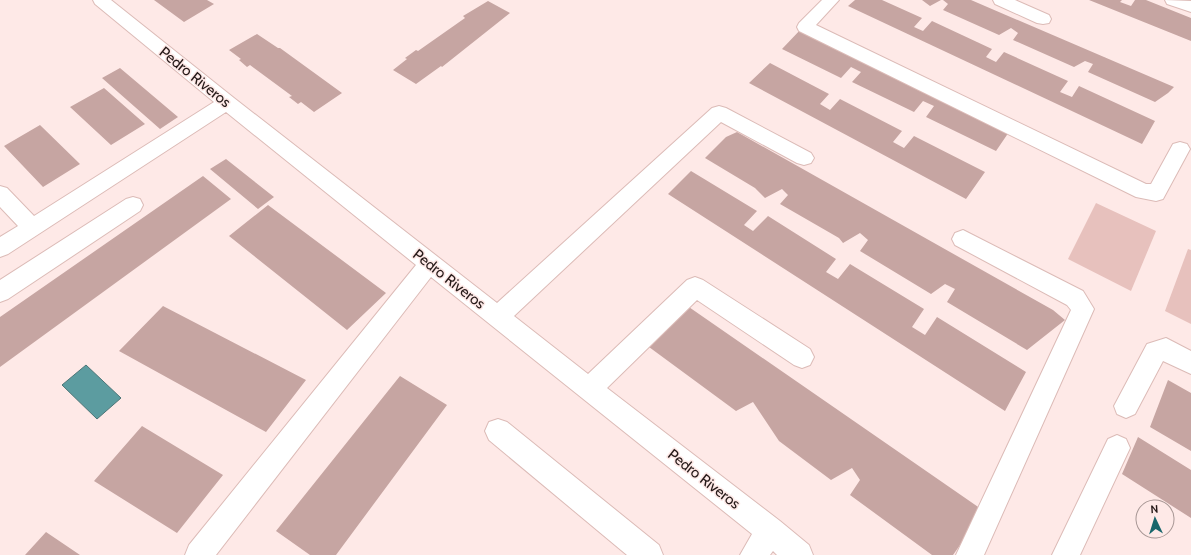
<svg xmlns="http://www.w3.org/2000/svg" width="1191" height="555" font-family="Cabin,sans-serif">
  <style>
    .green { fill: #e7c1bd }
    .water { fill: #5c9ca0; stroke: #4c7577 }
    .building { fill: #c6a5a2 }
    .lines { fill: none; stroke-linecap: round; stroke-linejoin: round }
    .minor-casing { stroke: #dcbbb7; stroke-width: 2 }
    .minor { fill: #fff; fill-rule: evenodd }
    .labels { text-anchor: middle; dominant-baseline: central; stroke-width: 3; stroke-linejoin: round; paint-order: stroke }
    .street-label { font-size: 15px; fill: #251918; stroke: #fee9e7 }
  </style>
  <rect width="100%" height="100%" fill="#fee9e7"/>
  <path class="green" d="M 1096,203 L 1156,231 L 1131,291 L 1068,259 Z
    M 1188,249 L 1191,250 L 1191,324 L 1165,311 Z"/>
  <path class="water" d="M 86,365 L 121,398 L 97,419 L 62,385 Z"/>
  <path class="building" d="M 154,0 L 207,0 L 214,4 L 184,22 Z
    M 855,0 L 882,0 L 922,18 L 914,27 L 923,31 L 932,21 L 992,49 L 986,57 L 996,62 L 1004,52 L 1068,81 L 1060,92 L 1072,97 L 1079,86 L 1155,121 L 1142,144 L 848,6 Z
    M 922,0 L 941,0 L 930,6 Z
    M 943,0 L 971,0 L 1174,87 L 1168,93 L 1155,102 L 1088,72 L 1093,64 L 1085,61 L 1074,67 L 1013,40 L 1018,33 L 1011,28 L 999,35 L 943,10 L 948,4 Z
    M 1089,0 L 1122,0 L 1120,2 L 1131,6 L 1135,0 L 1146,0 L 1191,18 L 1191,41 Z
    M 488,1 L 510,13 L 442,67 L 441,66 L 416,84 L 393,70 L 407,59 L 405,58 L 416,50 L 418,51 L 465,18 L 463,16 Z
    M 802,28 L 1011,129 L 996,151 L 926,117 L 934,106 L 923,101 L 914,112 L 852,82 L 861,72 L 851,67 L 841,78 L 782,49 Z
    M 257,34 L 278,48 L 280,48 L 342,93 L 314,112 L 301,102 L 298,104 L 289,97 L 292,96 L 250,65 L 247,67 L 239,60 L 241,59 L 229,50 Z
    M 770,63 L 829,94 L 820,104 L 830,110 L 840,99 L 902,131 L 893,142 L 904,148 L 914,136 L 985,172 L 966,199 L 749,83 Z
    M 120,68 L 178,117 L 160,129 L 102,78 Z
    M 104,88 L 145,124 L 111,145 L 70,107 Z
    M 40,125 L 80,164 L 43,187 L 4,146 Z
    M 737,132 L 1053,310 L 1065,320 L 1027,350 L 947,302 L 955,289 L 945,284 L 931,294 L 860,251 L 868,240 L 860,233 L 843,243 L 839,238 L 780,204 L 788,195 L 782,189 L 765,198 L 755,188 L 705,158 L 726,137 Z
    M 226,159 L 274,197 L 258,209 L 210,169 Z
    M 691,171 L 757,211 L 744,225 L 753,231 L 768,216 L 836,259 L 826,272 L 838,279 L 850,264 L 924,309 L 912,327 L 925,335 L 937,317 L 1026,372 L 1005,411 L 668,194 Z
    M 203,176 L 231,199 L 0,367 L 0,317 Z
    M 268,205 L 386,293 L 347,330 L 229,236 Z
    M 686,305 L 984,511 L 953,555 L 932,555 L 850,495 L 860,480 L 852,468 L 831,480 L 779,441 L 753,402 L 736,411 L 649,347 Z
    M 163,306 L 306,380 L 266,432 L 119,351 Z
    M 400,376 L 447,405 L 336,555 L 310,555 L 276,531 Z
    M 1168,380 L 1191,393 L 1191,451 L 1150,427 Z
    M 142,426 L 223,475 L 177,533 L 94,481 Z
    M 1138,437 L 1191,470 L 1191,518 L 1122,474 Z
    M 46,532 L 80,555 L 25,555 Z"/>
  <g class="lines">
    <g class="minor-casing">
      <path id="minor" d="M 93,0 L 111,0 L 234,98 L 497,303 L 712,108 L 719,106 L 726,108 L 811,153 L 814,158 L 811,163 L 804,165 L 797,163 L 721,122 L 514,316 L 588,374 L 687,280 L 695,277 L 703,280 L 810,349 L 814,357 L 810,365 L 802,368 L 794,365 L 697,300 L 607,388 L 780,521 L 809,545 L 813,555 L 777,555 L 773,551 L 770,555 L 740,555 L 752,534 L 431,277 L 216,555 L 185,555 L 189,545 L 416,265 L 226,112 L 8,254 L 0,257 L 0,237 L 18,226 L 0,207 L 0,186 L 7,188 L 34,216 L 214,102 L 95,4 Z
        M 822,0 L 839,0 L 816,25 L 1146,184 L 1151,184 L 1173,144 L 1180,142 L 1187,144 L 1190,149 L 1163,199 L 1156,201 L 1136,197 L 799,31 L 797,27 L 799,23 Z
        M 993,0 L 1015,0 L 1049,15 L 1051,19 L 1049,23 L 1043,24 L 1037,23 L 995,4 Z
        M 1165,0 L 1191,1 L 1191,12 L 1167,4 Z
        M 133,197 L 140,199 L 143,205 L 140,211 L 8,299 L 0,302 L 0,280 L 126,199 Z
        M 963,230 L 1083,291 L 1094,309 L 984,555 L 956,555 L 1071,310 L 1067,305 L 955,245 L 952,239 L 955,233 Z
        M 1166,338 L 1191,351 L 1191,374 L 1163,361 L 1135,414 L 1126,418 L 1117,414 L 1114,406 L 1147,344 Z
        M 498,419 L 507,422 L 659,545 L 663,555 L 627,555 L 489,440 L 485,431 L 489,422 Z
        M 1117,435 L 1126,439 L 1130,448 L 1080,555 L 1052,555 L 1108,439 Z"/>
    </g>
    <use href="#minor" class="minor"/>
  </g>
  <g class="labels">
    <g class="street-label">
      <text transform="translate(195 77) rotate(39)">Pedro Riveros</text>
      <text transform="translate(449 279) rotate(38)">Pedro Riveros</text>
      <text transform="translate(704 479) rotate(38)">Pedro Riveros</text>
    </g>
  </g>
  <g transform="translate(1155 519) rotate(356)"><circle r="19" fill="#fee9e7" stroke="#a79694"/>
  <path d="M0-3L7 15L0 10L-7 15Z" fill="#18666b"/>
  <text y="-6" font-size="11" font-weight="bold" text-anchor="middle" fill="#251918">N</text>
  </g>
</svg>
